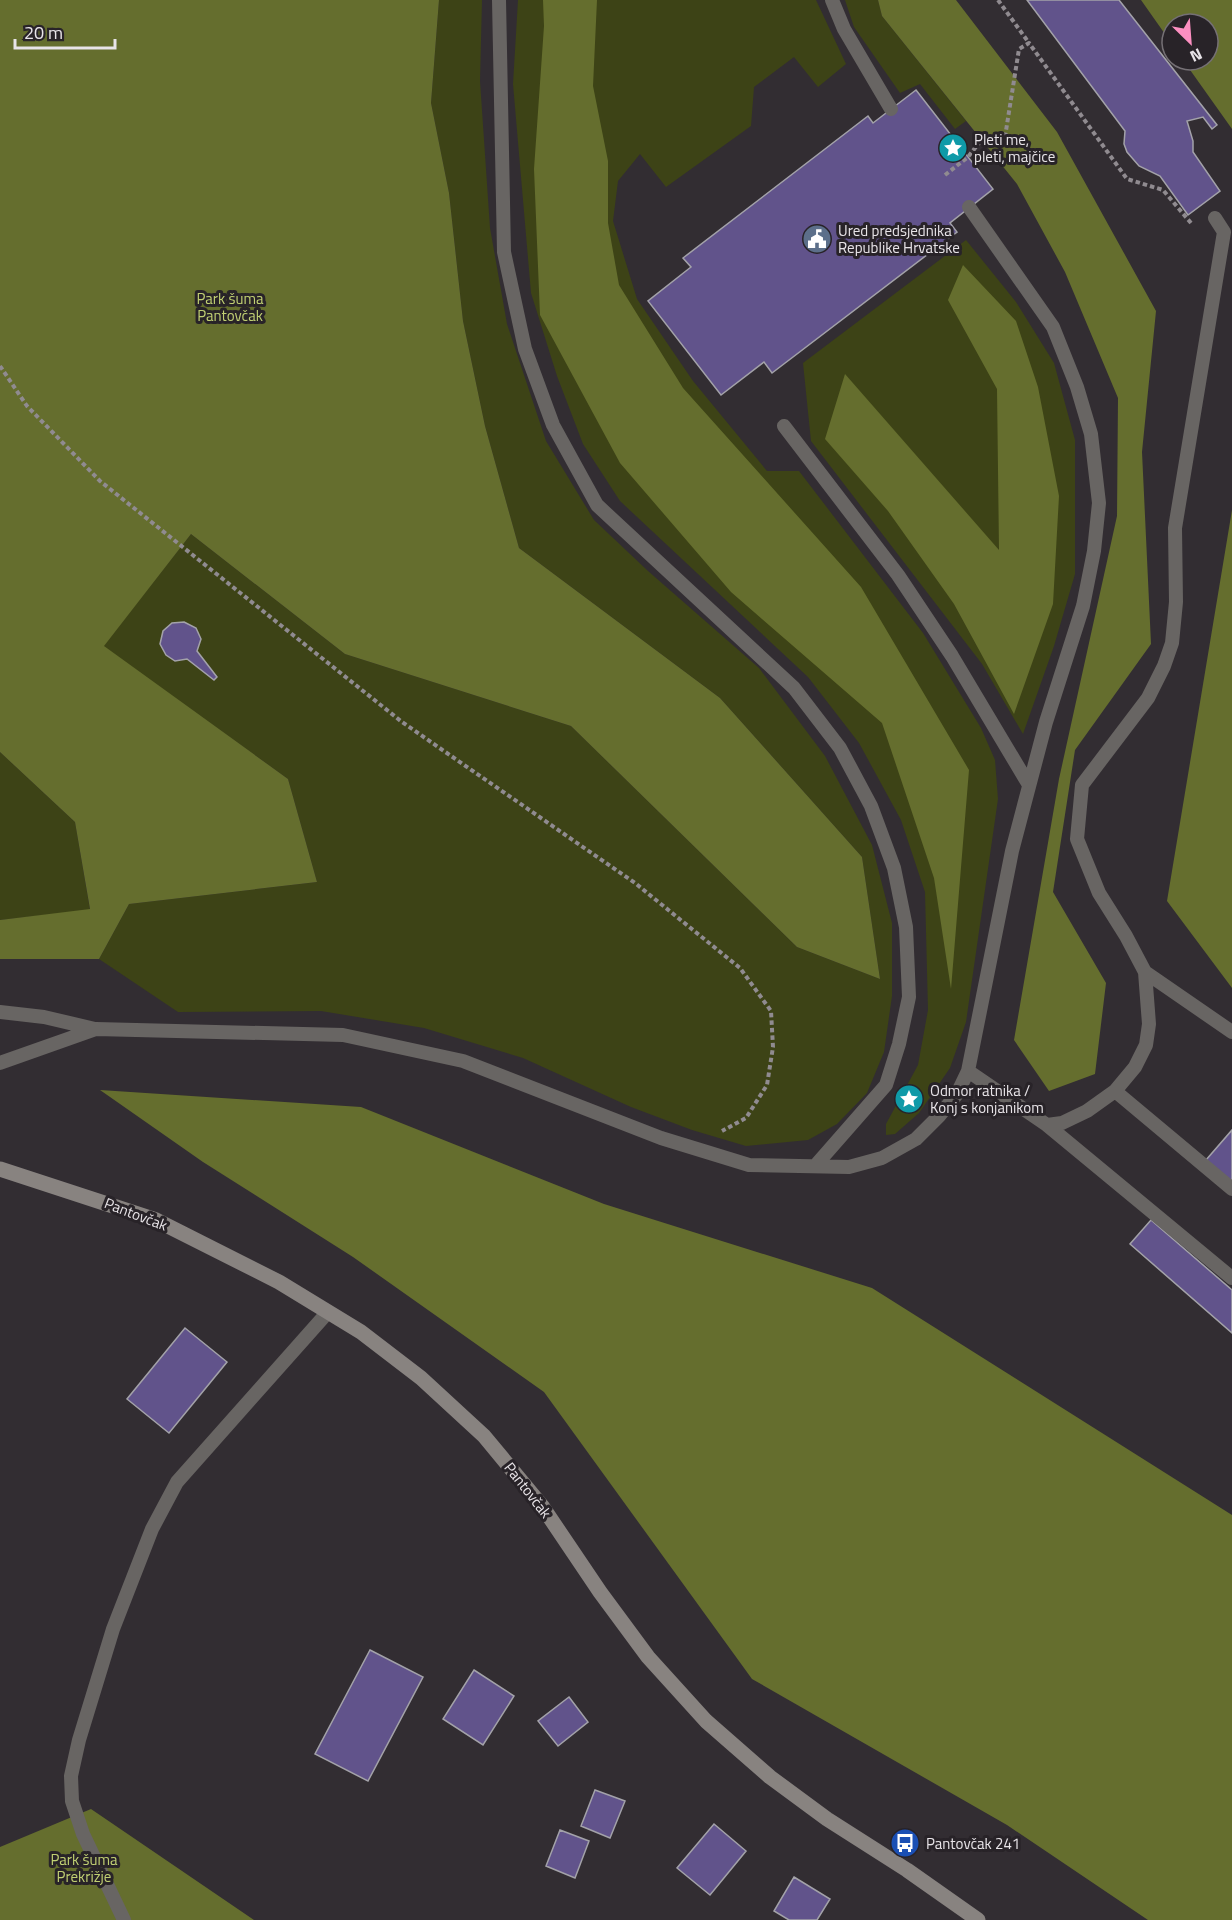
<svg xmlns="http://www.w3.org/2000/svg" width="1232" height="1920" font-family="'Titillium Web',sans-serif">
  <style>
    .green { fill: #3d4316 }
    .forest { fill: #656e2e }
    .building { fill: #61538b; stroke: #a3a2a9; stroke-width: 1.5 }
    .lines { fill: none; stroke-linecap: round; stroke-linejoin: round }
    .path { stroke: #908b90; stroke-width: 4; stroke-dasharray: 4.5 3; stroke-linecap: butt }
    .lane { stroke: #686563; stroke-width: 14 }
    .secondary { stroke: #888380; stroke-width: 15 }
    .labels { text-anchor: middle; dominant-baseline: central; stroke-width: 6; stroke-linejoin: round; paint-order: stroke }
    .poi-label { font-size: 15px; fill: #e8e4e8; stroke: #282328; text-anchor: start }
    .park-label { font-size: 15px; fill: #c1d073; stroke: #282328 }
    .street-label { font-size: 15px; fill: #e8e4e8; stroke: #282328 }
  </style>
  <rect width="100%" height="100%" fill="#322d32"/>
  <path class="green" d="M 439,0 L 482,0 L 480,81 L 490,228 L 507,324 L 546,441 L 594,520 L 648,571 L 759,668 L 825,756 L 872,845 L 892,923 L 892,996 L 884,1052 L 867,1093 L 837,1124 L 808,1140 L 746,1146 L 692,1130 L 631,1107 L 523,1058 L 424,1028 L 321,1011 L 178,1012 L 99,959 L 129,904 L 317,882 L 288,779 L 103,646 L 191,534 L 345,654 L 571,726 L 797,947 L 880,979 L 862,857 L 720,698 L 519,548 L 485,426 L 463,321 L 449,193 L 431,103 Z
    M 518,0 L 816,0 L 846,64 L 818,87 L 794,57 L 754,87 L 751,126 L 666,187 L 640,154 L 618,181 L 613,221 L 637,299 L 693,381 L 767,471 L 799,471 L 923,633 L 981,728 L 995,760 L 998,799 L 966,1022 L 950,1068 L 919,1113 L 895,1134 L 886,1135 L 886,1124 L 918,1065 L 928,1010 L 925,892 L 901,820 L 859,743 L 808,677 L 620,501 L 583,444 L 557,376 L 531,293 L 513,84 Z
    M 845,0 L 878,0 L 882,16 L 966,121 L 955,129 L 920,84 L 900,93 L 854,27 Z
    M 966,240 L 1016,302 L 1054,363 L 1075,440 L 1075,574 L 1054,646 L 1023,734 L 982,664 L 811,441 L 803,363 Z
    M 0,752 L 75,822 L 90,910 L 0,920 Z"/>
  <path class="forest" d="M 0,0 L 439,0 L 431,103 L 449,193 L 463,321 L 485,426 L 519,548 L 720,698 L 862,857 L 880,979 L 797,947 L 571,726 L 345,654 L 191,534 L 104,646 L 288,779 L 317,882 L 129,904 L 99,959 L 0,959 L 0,920 L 90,909 L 75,822 L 0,752 Z
    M 543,0 L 597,0 L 593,86 L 608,161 L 608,223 L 619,285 L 683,388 L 861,587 L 969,770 L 951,989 L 934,878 L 882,723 L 731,592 L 620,463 L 540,315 L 534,169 L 544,26 Z
    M 878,0 L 956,0 L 1057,132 L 1156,311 L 1142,452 L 1151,644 L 1075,750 L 1053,892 L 1106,983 L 1095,1074 L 1049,1091 L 1014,1040 L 1059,779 L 1117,516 L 1118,398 L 1065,272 L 1017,184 L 882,16 Z
    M 1141,0 L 1232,0 L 1232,129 L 1183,60 L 1208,60 L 1208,24 L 1172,24 L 1172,44 Z
    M 963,265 L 1016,321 L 1038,387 L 1059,496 L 1053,604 L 1014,714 L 954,604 L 888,511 L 825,439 L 845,374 L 999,550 L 997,389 L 948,300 Z
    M 1232,510 L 1232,988 L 1167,901 Z
    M 100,1090 L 361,1107 L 604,1204 L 872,1288 L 1232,1515 L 1232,1920 L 1148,1920 L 1007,1825 L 752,1679 L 544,1392 L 353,1257 L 203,1162 Z
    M 91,1809 L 254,1920 L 0,1920 L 0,1847 Z"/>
  <path class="building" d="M 1027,0 L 1119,0 L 1217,125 L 1212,129 L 1203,117 L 1187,121 L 1193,141 L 1193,152 L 1220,191 L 1188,215 L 1160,176 L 1139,166 L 1127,152 L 1124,144 L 1125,131 Z
    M 916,90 L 993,189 L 950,223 L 957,232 L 772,373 L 764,362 L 721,395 L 648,301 L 691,267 L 683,258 L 868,116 L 873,123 Z
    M 184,622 L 196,628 L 201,639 L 197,651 L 217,677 L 214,680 L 187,659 L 175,661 L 166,655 L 160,644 L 163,631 L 172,623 Z
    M 1232,1130 L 1232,1183 L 1206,1160 Z
    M 1151,1220 L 1232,1290 L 1232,1333 L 1130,1244 Z
    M 185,1328 L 227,1362 L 169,1433 L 127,1399 Z
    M 370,1650 L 423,1677 L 368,1781 L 315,1754 Z
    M 474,1670 L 514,1696 L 483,1745 L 443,1719 Z
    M 569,1697 L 588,1722 L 558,1746 L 538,1721 Z
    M 595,1790 L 625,1801 L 610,1838 L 581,1826 Z
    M 714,1824 L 746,1851 L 710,1895 L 677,1868 Z
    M 560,1830 L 589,1841 L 575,1878 L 546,1866 Z
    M 794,1877 L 830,1899 L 817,1920 L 789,1920 L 774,1911 Z"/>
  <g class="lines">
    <path class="path" d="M 998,0 L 1029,43
      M 945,175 L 968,157 L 982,139 L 1005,137 L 1019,49 L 1029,43 L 1127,179 L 1163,190 L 1191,223
      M 0,366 L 27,406 L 100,481 L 402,722 L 635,883 L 740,968 L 771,1011 L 773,1047 L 767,1085 L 746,1118 L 722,1131"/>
    <path class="lane" d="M 499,0 L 504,252 L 525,349 L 553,425 L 597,505 L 794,688 L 840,748 L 871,806 L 894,868 L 906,927 L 909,997 L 899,1044 L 886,1085 L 815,1166
      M 832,0 L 844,29 L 891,109
      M 784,426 L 898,575 L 952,656 L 1029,785
      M 1145,972 L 1232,1032
      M 0,1012 L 44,1017 L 95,1029
      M 0,1063 L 96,1029 L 343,1035 L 463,1061 L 661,1138 L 749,1165 L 849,1167 L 882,1158 L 916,1139 L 939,1116 L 957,1094 L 968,1071 L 1012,851 L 1046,722 L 1083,606 L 1094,551 L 1099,503 L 1091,434 L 1077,387 L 1053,327 L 969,207
      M 968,1071 L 1047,1125 L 1062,1123 L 1087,1111 L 1115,1091 L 1135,1067 L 1146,1045 L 1149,1024 L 1145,972 L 1126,936 L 1099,893 L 1077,839 L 1082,785 L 1148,698 L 1164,666 L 1172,643 L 1176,602 L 1175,528 L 1224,232 L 1215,218
      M 1115,1091 L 1232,1189
      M 1047,1125 L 1232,1278
      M 124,1920 L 83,1834 L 72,1801 L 71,1776 L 79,1740 L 113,1629 L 152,1529 L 177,1482 L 328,1312"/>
    <path class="secondary" d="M 0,1169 L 156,1220 L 279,1282 L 361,1332 L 421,1378 L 484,1436 L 542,1506 L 600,1592 L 648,1657 L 706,1721 L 770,1777 L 827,1819 L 907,1870 L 978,1920"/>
  </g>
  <defs>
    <g id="sight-disc" transform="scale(1.5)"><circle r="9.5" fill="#0f9aa8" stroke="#282328"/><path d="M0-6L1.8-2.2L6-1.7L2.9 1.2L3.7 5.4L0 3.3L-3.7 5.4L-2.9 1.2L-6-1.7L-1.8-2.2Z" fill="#fff"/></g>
    <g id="civic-disc" transform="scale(1.5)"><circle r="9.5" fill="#5c6f8a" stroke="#282328"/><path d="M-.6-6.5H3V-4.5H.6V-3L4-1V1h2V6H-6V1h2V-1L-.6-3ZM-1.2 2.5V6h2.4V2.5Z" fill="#fff"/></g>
    <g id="bus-disc" transform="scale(1.5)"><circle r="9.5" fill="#1a4fb4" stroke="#282328"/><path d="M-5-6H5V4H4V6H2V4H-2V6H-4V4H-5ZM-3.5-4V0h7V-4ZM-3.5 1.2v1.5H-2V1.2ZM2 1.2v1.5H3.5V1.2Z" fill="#fff"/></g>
  </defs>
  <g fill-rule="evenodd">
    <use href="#sight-disc" x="953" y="148"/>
    <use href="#civic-disc" x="817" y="239"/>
    <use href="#sight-disc" x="909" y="1099"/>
    <use href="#bus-disc" x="905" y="1843"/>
  </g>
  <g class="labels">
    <g class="poi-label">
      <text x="974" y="139">Pleti me,<tspan x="974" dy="17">pleti, majčice</tspan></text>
      <text x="838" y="230">Ured predsjednika<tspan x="838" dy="17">Republike Hrvatske</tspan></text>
      <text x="930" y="1090">Odmor ratnika /<tspan x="930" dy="17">Konj s konjanikom</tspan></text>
      <text x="926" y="1843">Pantovčak 241</text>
    </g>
    <g class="park-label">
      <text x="230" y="298">Park šuma<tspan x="230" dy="17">Pantovčak</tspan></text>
      <text x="84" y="1859">Park šuma<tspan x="84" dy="17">Prekrižje</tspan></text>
    </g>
    <g class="street-label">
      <text transform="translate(136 1214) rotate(21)">Pantovčak</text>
      <text transform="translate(528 1490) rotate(52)">Pantovčak</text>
    </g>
  </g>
  <g transform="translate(1190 42) rotate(155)"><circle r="28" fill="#282328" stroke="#757075" stroke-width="1.5"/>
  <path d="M0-4.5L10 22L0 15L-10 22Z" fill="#fc8fc1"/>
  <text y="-9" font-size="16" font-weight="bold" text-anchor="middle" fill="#e8e4e8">N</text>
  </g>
  <path d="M15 39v9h100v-9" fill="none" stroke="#e8e4e8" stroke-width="3"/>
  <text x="24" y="39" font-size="18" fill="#e8e4e8" stroke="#282328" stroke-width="4.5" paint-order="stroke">20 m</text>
</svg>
